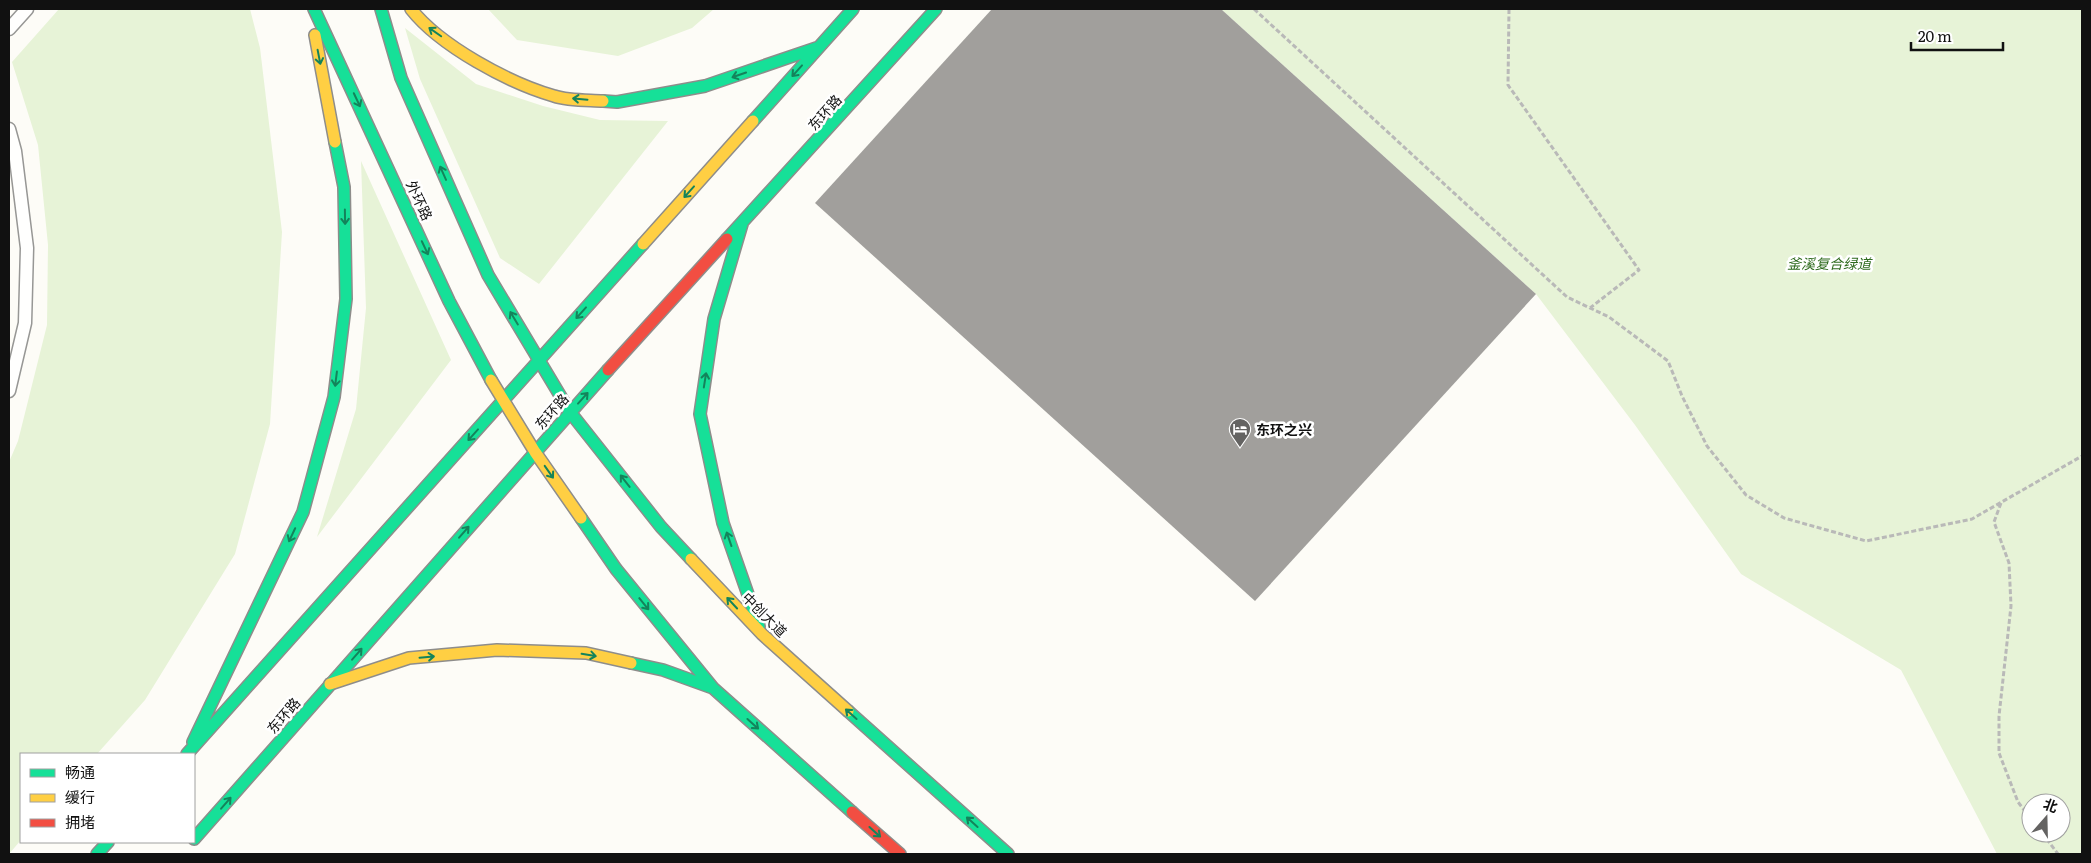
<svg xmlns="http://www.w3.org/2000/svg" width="2091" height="863" font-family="Literata,'Noto Sans SC',serif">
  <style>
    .green { fill: #e7f3d7; fill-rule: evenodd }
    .building { fill: #a19f9c }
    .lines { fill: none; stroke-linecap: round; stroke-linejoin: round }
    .lane-casing { stroke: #979795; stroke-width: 15 }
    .fast-casing { stroke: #8e8d8b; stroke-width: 14 }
    .slow-casing { stroke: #8e8d8b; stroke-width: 14 }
    .jam-casing { stroke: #8e8d8b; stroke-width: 14 }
    .path { stroke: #b9b9b8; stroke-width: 3; stroke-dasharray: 5 2.5; stroke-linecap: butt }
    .lane { stroke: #fffffe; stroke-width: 12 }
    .fast { stroke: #16e098; stroke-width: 11 }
    .slow { stroke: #ffcf43; stroke-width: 11 }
    .jam { stroke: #f24e42; stroke-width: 11 }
    .oneway { stroke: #14835b }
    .labels { text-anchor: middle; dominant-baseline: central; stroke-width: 5; stroke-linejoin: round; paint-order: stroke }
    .street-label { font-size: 14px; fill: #111; stroke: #fff }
    .park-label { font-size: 14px; font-style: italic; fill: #2f6b1f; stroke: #fff }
    .poi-label { font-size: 14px; font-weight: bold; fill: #111; stroke: #fff; text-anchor: start }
  </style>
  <rect width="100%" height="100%" fill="#fdfcf7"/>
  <path class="green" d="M 59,9 L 250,9 L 260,48 L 282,232 L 270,424 L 235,554 L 145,700 L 97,754 L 21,754 L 21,840 L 9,854 L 9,462 L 18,441 L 47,325 L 48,245 L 38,145 L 12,62 Z
    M 488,9 L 714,9 L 692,28 L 618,56 L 517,40 Z
    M 1221,9 L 2082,9 L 2082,854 L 1997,854 L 1901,670 L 1741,574 L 1635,425 L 1536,294 ZM 2031,803 L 2061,803 L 2061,833 L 2031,833 Z
    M 405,28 L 476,84 L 543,106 L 600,120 L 668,121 L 539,284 L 500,258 L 420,79 Z
    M 361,161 L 451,360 L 317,537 L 356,409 L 366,308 Z"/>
  <path class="building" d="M 992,9 L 1221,9 L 1536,294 L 1255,601 L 815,203 Z"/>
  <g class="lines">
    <g class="lane-casing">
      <path id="lane" d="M 9,29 L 27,9
        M 9,129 L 15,151 L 27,248 L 25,323 L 9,391"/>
    </g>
    <g class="fast-casing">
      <path id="fast" d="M 314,9 L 449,301 L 491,380
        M 381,9 L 401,78 L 488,275 L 570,412 L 661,527 L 691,559
        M 603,101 L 617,102 L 705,86 L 819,47
        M 753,121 L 853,9
        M 742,224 L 714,319 L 700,414 L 723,523 L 759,626
        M 727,239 L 936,9
        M 581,518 L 616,569 L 713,688 L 852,812
        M 631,663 L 663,670 L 713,688
        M 848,711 L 1008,854
        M 193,742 L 303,512 L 334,397 L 346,299 L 344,187 L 335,142
        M 187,754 L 643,244
        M 194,839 L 608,370
        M 97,854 L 108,842"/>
    </g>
    <g class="slow-casing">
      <path id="slow" d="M 411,9 C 440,46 509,83 554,96 C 569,101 588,100 603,101
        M 315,35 L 335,142
        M 643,244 L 753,121
        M 491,380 L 535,452 L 581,518
        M 691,559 L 762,634 L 848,711
        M 330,684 L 409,658 L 497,650 L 586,653 L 631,663"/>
    </g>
    <g class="jam-casing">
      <path id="jam" d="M 608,370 L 727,239
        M 852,812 L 900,854"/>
    </g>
    <path class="path" d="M 1254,9 L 1567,297 L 1609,317 L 1668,361 L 1682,396 L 1707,446 L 1746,495 L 1784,518 L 1866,541 L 1972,519 L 2082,456
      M 1509,9 L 1508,85 L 1639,270 L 1590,308
      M 2001,503 L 1994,522 L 2009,563 L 2011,606 L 1999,716 L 1999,753 L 2018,802 L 2031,819
      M 2042,833 L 2058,854"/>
    <use href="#lane" class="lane"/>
    <use href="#fast" class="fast"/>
    <use href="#slow" class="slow"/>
    <use href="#jam" class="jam"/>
  </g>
  <defs><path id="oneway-shaft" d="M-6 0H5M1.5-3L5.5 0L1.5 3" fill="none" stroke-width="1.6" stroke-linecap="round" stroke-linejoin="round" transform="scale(1.25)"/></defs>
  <g class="oneway">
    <use href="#oneway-shaft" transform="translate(435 32) rotate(-145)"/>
    <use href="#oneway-shaft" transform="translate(319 57) rotate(79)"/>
    <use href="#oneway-shaft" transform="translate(797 71) rotate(132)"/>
    <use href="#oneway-shaft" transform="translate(739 75) rotate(161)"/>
    <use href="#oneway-shaft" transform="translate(580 99) rotate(-175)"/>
    <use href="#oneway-shaft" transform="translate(357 100) rotate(65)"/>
    <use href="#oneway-shaft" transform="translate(443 173) rotate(-114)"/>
    <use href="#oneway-shaft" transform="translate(689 192) rotate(132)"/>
    <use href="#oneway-shaft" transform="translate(345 217) rotate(89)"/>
    <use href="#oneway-shaft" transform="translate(425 248) rotate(65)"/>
    <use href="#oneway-shaft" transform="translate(581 313) rotate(132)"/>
    <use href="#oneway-shaft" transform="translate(514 318) rotate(-121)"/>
    <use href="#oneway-shaft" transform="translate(336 379) rotate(97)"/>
    <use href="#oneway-shaft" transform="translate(705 380) rotate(-81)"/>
    <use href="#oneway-shaft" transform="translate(583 398) rotate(-48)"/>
    <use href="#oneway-shaft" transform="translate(473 435) rotate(132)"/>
    <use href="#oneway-shaft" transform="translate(549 472) rotate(55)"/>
    <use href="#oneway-shaft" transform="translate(625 481) rotate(-128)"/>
    <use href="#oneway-shaft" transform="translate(464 532) rotate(-49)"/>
    <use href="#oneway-shaft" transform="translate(292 535) rotate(115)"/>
    <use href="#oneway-shaft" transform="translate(729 539) rotate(-109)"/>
    <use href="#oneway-shaft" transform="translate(732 603) rotate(-133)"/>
    <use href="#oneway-shaft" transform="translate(644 604) rotate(51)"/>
    <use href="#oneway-shaft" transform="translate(357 654) rotate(-49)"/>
    <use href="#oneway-shaft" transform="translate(589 655) rotate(9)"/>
    <use href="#oneway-shaft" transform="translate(427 657) rotate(-5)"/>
    <use href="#oneway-shaft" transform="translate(851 714) rotate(-138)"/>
    <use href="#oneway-shaft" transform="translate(753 724) rotate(42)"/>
    <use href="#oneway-shaft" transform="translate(226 803) rotate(-49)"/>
    <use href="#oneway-shaft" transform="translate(972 822) rotate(-138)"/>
    <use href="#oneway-shaft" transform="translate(875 832) rotate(42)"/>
  </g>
  <defs>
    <g id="hotel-pin" transform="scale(1.125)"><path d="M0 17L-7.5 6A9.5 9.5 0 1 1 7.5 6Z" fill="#646362" stroke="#fff"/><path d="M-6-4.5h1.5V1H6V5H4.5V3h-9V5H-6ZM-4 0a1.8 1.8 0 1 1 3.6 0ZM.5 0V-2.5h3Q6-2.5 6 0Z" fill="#fff"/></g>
  </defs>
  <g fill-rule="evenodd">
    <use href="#hotel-pin" x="1240" y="429"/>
  </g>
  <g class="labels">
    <g class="street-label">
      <text transform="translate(824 112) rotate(-48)">东环路</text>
      <text transform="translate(420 200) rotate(65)">外环路</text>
      <text transform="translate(551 411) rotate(-48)">东环路</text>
      <text transform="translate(765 614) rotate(45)">中创大道</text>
      <text transform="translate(283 715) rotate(-49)">东环路</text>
    </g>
    <g class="park-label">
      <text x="1829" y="263">釜溪复合绿道</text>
    </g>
    <g class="poi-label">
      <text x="1256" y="429">东环之兴</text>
    </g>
  </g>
  <rect width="2091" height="863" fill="none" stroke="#111111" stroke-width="20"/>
  <rect x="20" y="753" width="175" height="90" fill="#ffffff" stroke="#a0a0a0"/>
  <rect x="30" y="769" width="25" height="8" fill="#16e098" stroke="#a0a0a0"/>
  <text x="65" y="778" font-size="15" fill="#111111">畅通</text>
  <rect x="30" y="794" width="25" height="8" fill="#ffcf43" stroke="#a0a0a0"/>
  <text x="65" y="803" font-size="15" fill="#111111">缓行</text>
  <rect x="30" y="819" width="25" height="8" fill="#f24e42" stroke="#a0a0a0"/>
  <text x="65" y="828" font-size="15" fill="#111111">拥堵</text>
  <g transform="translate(2046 818) rotate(20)"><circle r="24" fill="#ffffff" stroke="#a0a0a0"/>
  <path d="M0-4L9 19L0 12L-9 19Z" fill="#646362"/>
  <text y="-8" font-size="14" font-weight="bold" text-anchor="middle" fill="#111111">北</text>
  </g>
  <path d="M1911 42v8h92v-8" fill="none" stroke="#111111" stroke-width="2.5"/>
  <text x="1918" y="42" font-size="15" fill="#111111" stroke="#ffffff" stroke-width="4" paint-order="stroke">20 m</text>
</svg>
